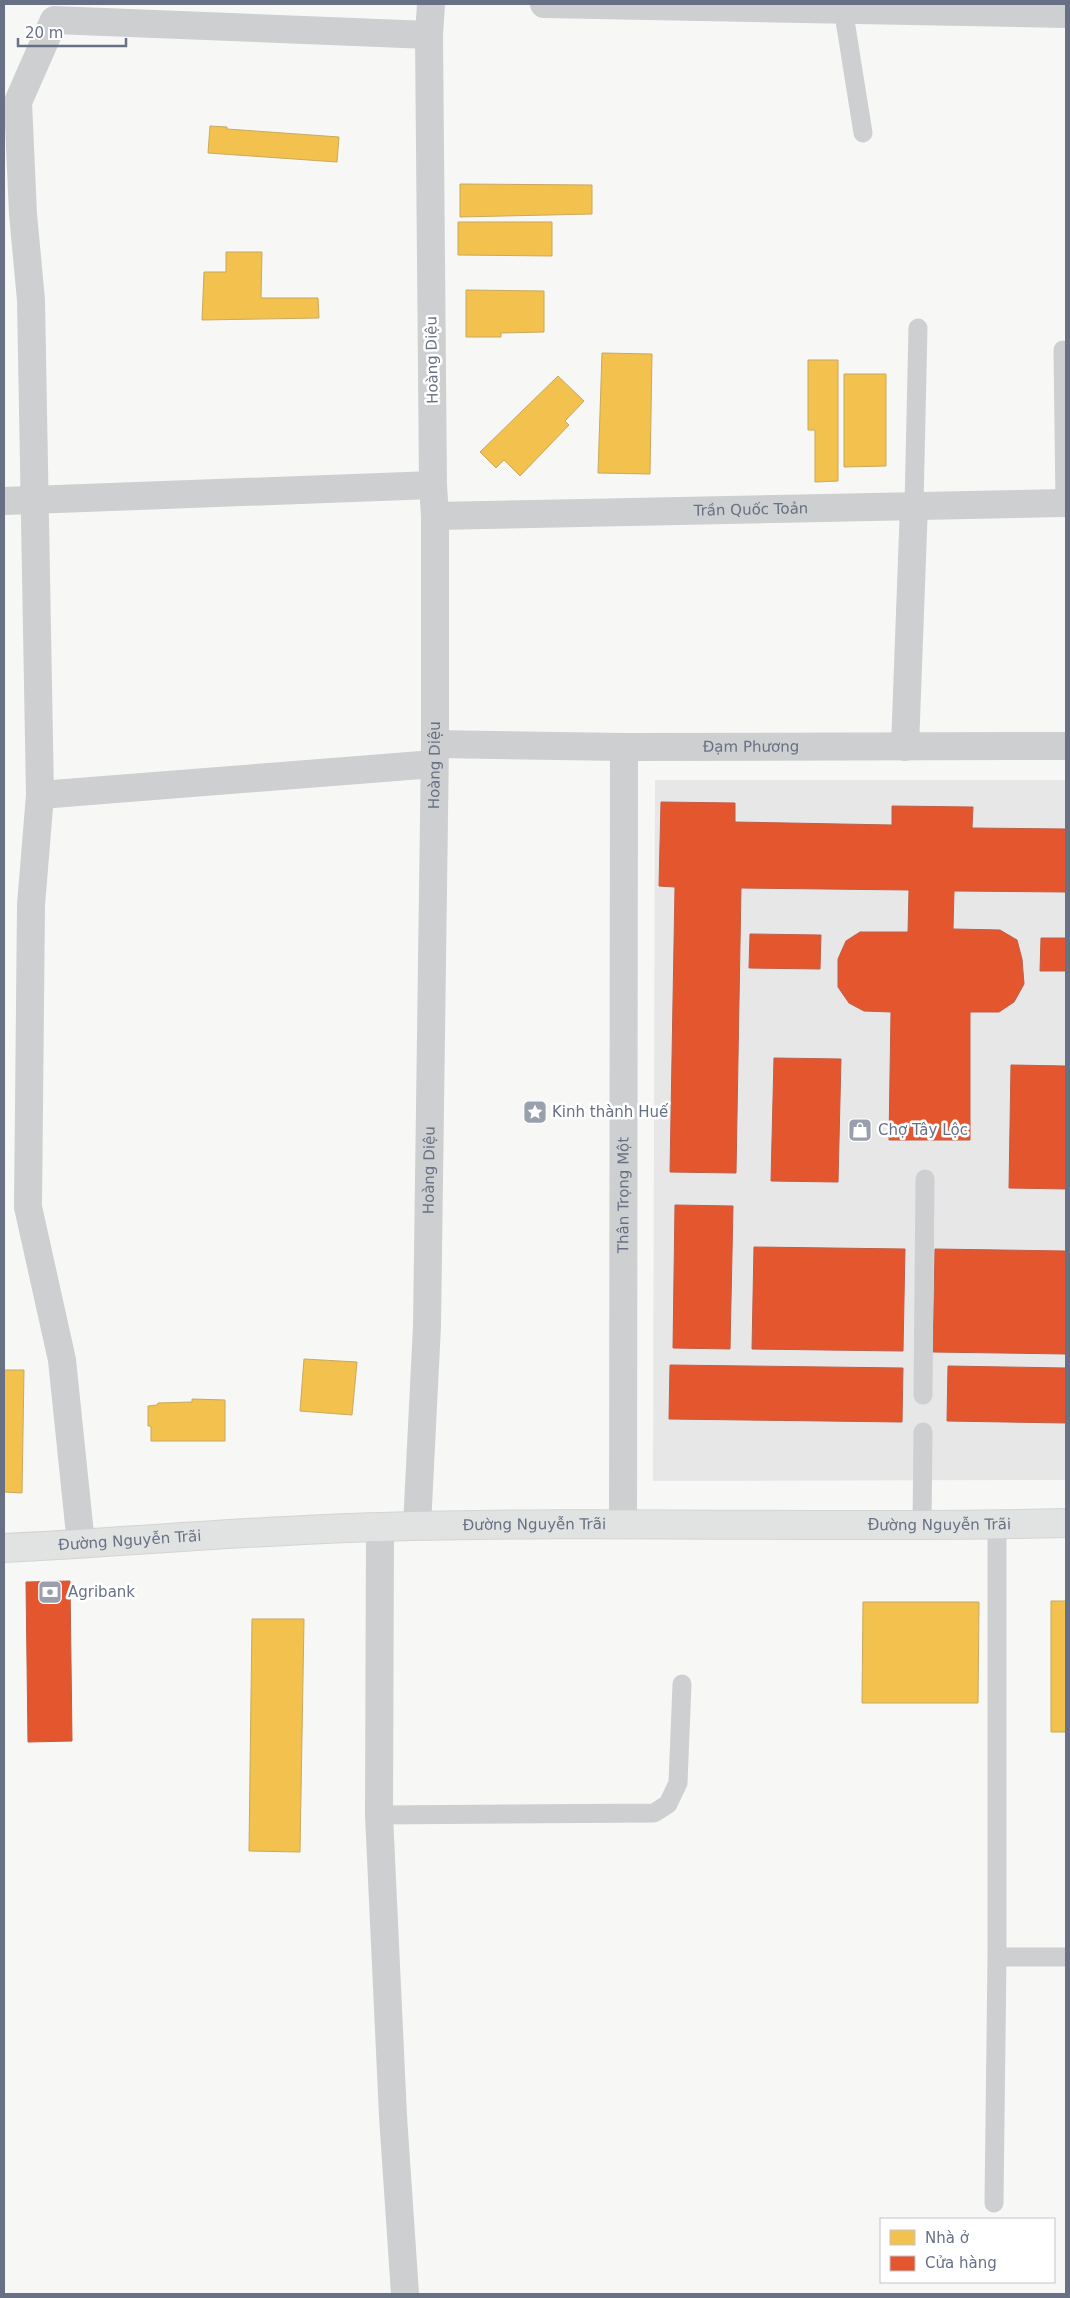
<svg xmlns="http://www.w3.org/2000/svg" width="1070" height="2298" font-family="'DejaVu Sans',sans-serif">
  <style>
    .built { fill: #e7e7e8 }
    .homes { fill: #f2c14e; stroke: #c8a95e }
    .shops { fill: #e4572e; stroke: #be5e48 }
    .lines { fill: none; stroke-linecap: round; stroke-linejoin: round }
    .secondary-casing { stroke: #d4d4d5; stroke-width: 30 }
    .service { stroke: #cecfd1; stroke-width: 19 }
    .minor { stroke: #cecfd1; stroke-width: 28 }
    .secondary { stroke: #e1e2e2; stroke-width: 28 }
    .labels { text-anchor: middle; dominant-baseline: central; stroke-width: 5; stroke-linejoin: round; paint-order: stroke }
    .street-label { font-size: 15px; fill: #677085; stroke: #fff }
    .poi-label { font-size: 15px; fill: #677085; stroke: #fff; text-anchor: start }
  </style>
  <rect width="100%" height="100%" fill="#f7f7f6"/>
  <path class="built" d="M 655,780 L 1066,780 L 1066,1480 L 653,1481 Z"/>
  <path class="homes" d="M 210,126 L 227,127 L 227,129 L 339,137 L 337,162 L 208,153 Z
    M 460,184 L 592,185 L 592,214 L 460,217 Z
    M 458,222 L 552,222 L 552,256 L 458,255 Z
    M 226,252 L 262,252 L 261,298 L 318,298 L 319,318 L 202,320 L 204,272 L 226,272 Z
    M 466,290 L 544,291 L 544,332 L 501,333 L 501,337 L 466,337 Z
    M 602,353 L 652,354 L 650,474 L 598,473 Z
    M 808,360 L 838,360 L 838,481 L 815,482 L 815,430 L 808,430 Z
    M 844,374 L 886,374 L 886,466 L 844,467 Z
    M 558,376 L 584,401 L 565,421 L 569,425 L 520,476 L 504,460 L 496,468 L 480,452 Z
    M 304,1359 L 357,1362 L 352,1415 L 300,1411 Z
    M 4,1370 L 24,1370 L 22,1493 L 4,1492 Z
    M 192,1399 L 225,1400 L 225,1441 L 151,1441 L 151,1426 L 148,1426 L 148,1406 L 157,1405 L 158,1403 L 192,1402 Z
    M 1051,1601 L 1066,1601 L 1066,1732 L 1051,1732 Z
    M 863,1602 L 979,1602 L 978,1703 L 862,1703 Z
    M 252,1619 L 304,1619 L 300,1852 L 249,1851 Z"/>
  <path class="shops" d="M 661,802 L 735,803 L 735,822 L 892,825 L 892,806 L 973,807 L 972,828 L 1066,829 L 1066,892 L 954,891 L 953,929 L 1000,930 L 1017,940 L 1022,959 L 1024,984 L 1014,1002 L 999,1012 L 970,1012 L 970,1140 L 889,1140 L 891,1012 L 864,1011 L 849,1003 L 838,987 L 838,959 L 846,941 L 860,932 L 908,932 L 909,890 L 741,888 L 736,1173 L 670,1172 L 675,887 L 659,886 Z
    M 750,934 L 821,935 L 820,969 L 749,968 Z
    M 1041,938 L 1066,938 L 1066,971 L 1040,971 Z
    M 774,1058 L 841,1059 L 838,1182 L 771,1181 Z
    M 1011,1065 L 1066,1066 L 1066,1189 L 1009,1188 Z
    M 675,1205 L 733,1206 L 730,1349 L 673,1348 Z
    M 754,1247 L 905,1249 L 903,1351 L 752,1349 Z
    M 935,1249 L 1066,1251 L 1066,1354 L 933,1352 Z
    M 670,1365 L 903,1368 L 902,1422 L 669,1419 Z
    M 948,1366 L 1066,1368 L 1066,1423 L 947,1421 Z
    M 70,1581 L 72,1741 L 28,1742 L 26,1582 Z"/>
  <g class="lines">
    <g class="secondary-casing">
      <g id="secondary">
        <path id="s5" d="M 4,1548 C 130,1542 256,1530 382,1527 C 610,1520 838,1529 1066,1523"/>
      </g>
    </g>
    <path class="service" d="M 843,8 L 863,133
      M 1063,350 L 1065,503
      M 914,505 L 918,328
      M 923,1395 L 925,1179
      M 922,1525 L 923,1432
      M 379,1815 L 654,1813 L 668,1804 L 678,1783 L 682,1684
      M 997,1957 L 1066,1957
      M 994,2203 L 997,1957 L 997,1525"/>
    <g class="minor">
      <path d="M 544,4 L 1066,14"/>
      <path d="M 4,501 L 433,485"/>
      <path id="s1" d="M 435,516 L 1066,503"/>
      <path id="s2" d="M 435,744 L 624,747 L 1066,746"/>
      <path d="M 905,747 L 914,505"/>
      <path d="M 40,795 L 434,764"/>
      <path id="s3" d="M 623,1524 L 624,747"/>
      <path id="s4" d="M 417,1526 L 427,1326 L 435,744 L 435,516 L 433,485 L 429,35 L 431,4"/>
      <path d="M 380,1527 L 379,1815 L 393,2116 L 405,2294"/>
      <path d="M 81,1544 L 62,1360 L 28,1207 L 31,905 L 40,795 L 31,300 L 23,214 L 18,102 L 54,20 L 429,35"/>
    </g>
    <use href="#secondary" class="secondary"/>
  </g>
  <defs>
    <g id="sight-square" transform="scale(1.25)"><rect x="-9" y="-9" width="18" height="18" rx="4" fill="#999fad" stroke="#fff"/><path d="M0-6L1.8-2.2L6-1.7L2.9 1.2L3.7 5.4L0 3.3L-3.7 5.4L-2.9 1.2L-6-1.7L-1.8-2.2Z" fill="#fff"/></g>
    <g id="shop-square" transform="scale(1.25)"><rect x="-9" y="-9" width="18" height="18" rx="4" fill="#999fad" stroke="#fff"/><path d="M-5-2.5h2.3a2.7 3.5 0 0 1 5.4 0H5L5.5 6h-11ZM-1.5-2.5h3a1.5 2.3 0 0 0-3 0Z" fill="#fff"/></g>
    <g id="bank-square" transform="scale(1.25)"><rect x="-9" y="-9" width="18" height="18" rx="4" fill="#999fad" stroke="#fff"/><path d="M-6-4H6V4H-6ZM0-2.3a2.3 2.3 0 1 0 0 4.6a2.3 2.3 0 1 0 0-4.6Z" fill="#fff"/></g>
  </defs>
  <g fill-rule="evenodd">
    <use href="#sight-square" x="535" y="1112"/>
    <use href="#shop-square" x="860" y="1130"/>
    <use href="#bank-square" x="50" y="1592"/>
  </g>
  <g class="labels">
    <g class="street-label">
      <text transform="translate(432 360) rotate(-91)">Hoàng Diệu</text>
      <text stroke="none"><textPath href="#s1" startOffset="316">Trần Quốc Toản</textPath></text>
      <text stroke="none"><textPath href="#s2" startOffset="316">Đạm Phương</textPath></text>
      <text stroke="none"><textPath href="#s4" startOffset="761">Hoàng Diệu</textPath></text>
      <text stroke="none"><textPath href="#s4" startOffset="356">Hoàng Diệu</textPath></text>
      <text stroke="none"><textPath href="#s3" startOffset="329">Thân Trọng Một</textPath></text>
      <text stroke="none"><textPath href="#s5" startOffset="531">Đường Nguyễn Trãi</textPath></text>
      <text stroke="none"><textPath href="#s5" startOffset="936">Đường Nguyễn Trãi</textPath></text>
      <text stroke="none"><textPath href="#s5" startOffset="126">Đường Nguyễn Trãi</textPath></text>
    </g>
    <g class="poi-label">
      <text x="552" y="1112">Kinh thành Huế</text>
      <text x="878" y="1130">Chợ Tây Lộc</text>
      <text x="68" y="1592">Agribank</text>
    </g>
  </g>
  <rect width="1070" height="2298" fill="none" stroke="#677085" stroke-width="10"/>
  <rect x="880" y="2218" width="175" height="65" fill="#ffffff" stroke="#c2c6ce"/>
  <rect x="890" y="2230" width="25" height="15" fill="#f2c14e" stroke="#c2c6ce"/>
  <text x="925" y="2243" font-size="15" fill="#677085">Nhà ở</text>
  <rect x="890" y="2256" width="25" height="15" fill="#e4572e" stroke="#c2c6ce"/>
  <text x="925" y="2268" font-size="15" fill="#677085">Cửa hàng</text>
  <path d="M18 38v8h108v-8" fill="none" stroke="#677085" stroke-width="2.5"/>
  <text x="25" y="38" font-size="15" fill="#677085" stroke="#ffffff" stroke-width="4" paint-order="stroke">20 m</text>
</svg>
